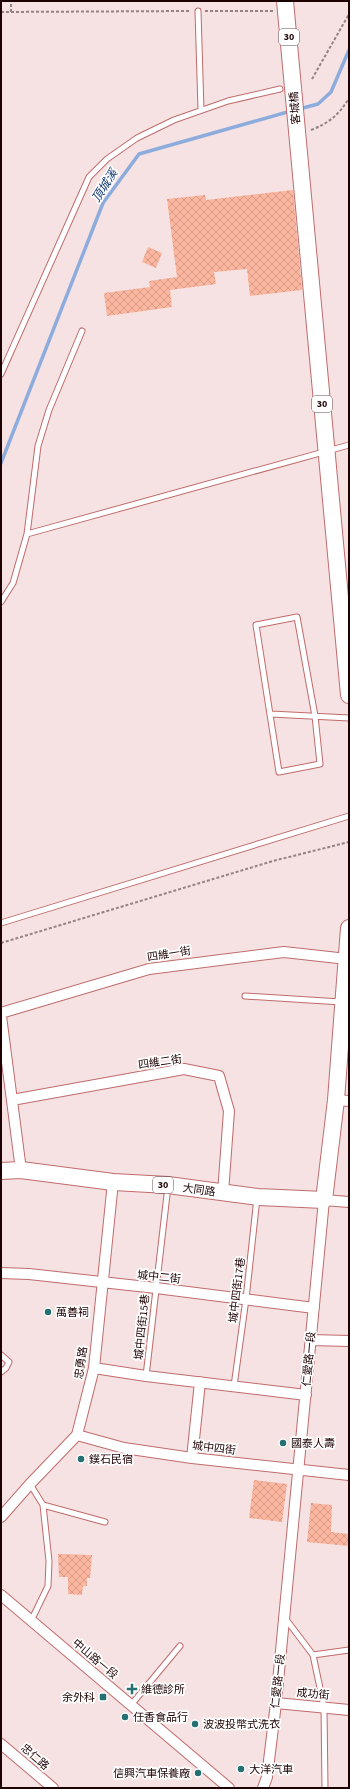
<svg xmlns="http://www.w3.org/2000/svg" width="350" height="1789" font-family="'Source Sans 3','Noto Sans TC',sans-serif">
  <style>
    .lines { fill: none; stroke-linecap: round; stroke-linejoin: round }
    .stream { stroke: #8dacde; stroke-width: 3.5 }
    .building { fill: url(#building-cross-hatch) }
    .service-casing { stroke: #c06b6c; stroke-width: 7 }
    .minor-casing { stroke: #c06b6c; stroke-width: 12 }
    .primary-casing { stroke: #c06b6c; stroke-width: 18 }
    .path { stroke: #988182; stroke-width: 2; stroke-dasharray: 3 2; stroke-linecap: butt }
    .service { stroke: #fff; stroke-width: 5 }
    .minor { stroke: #fff; stroke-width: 10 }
    .primary { stroke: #fff; stroke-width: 16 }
    .poi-dot { fill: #247073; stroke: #fff; stroke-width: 1.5 }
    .labels { text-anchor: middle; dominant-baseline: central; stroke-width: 3.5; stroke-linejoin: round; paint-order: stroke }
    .shield { fill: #fff; stroke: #614d4f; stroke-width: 1 }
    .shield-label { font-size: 10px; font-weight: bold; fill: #1d0103 }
    .street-label { font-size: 11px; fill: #1d0103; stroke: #fff }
    .poi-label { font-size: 11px; fill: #1d0103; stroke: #fff; text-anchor: start }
    .water-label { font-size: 12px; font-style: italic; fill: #133873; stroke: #fff }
  </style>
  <defs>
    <pattern id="building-cross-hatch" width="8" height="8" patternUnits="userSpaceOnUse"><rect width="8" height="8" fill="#fbb69f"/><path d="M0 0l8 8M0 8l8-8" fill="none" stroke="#d79b87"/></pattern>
  </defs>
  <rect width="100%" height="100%" fill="#f6e2e2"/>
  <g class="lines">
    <path class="stream" d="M 299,109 L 318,104 L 331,92 L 349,50
      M 1,463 L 103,203 L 139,154 L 291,111"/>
  </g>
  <path class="building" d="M 293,190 L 302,290 L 250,296 L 247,269 L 214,272 L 216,284 L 170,290 L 172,307 L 107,316 L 104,293 L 150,287 L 149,281 L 177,277 L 167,199 L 205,195 L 206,200 Z
    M 148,247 L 162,253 L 156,268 L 142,262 Z
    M 254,1480 L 287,1484 L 282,1522 L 249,1518 Z
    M 311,1503 L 332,1505 L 331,1532 L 349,1534 L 349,1546 L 307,1542 Z
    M 58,1554 L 92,1555 L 90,1578 L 87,1578 L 87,1586 L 83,1586 L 82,1595 L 68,1594 L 68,1577 L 59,1577 Z"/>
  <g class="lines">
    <g class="service-casing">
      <path id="service" d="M 198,11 L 201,110
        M 1,374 L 89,177 L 107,159 L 137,138 L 174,120 L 228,101 L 280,89
        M 27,534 L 349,445
        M 1,602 L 13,583 L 27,534 L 38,446 L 49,410 L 82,331
        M 297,617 L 315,716 L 320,764 L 279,772 L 256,625 Z
        M 271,714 L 349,718
        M 1,923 L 349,816
        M 245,996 L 341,1002
        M 1,1355 L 9,1362 L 6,1368 L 1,1372
        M 146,1376 L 168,1186
        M 234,1386 L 246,1299 L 257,1198
        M 30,1484 L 43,1505 L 49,1561 L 48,1586 L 31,1621
        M 43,1505 L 105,1522
        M 285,1618 L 313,1655 L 349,1650
        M 313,1655 L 324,1707 L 325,1788
        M 131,1705 L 180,1646"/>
    </g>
    <g class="minor-casing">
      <path id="minor" d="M 1,1013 L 149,969 L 284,952 L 347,959
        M 1,1016 L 21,1170
        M 12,1100 L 184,1069 L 219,1076 L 229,1111 L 223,1193
        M 336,1100 L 349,1101
        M 1,1273 L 29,1274 L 156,1288 L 314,1308
        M 311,1340 L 349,1341
        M 94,1368 L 146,1376 L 306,1395
        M 77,1435 L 124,1448 L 192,1458 L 349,1475
        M 192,1458 L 200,1382
        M 1,1517 L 30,1484 L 77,1435 L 94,1368 L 113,1182
        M 1,1595 L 229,1788
        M 276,1703 L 349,1710
        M 1,1744 L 53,1788
        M 263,1788 L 267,1777 L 276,1703 L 324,1200 L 349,1202"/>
    </g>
    <g class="primary-casing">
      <path id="primary" d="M 285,1 L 349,695
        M 1,1171 L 21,1170 L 113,1182 L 168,1185 L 258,1197 L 324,1200 L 336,1100 L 349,928"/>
    </g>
    <path class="path" d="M 205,11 L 273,11
      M 1,12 L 189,11
      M 11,12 L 11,1
      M 312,79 L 349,14
      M 311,130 C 329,123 339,115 349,98
      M 1,943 L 273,861 L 349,842"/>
    <use href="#service" class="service"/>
    <use href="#minor" class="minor"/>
    <use href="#primary" class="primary"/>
  </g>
  <g class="poi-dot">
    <circle cx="48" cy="1312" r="4"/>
    <circle cx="283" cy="1443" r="4"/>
    <circle cx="81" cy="1459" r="4"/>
    <path d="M130 1683h4v4h4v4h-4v4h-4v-4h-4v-4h4z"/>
    <rect x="99" y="1693" width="8" height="8" rx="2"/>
    <circle cx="125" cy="1717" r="4"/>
    <circle cx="195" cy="1724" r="4"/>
    <circle cx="241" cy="1769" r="4"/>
    <circle cx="198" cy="1773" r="4"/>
  </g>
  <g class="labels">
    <g class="shield">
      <rect x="279" y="29" width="20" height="16" rx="3"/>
      <rect x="312" y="396" width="20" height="16" rx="3"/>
      <rect x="153" y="1177" width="20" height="16" rx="3"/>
    </g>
    <g class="shield-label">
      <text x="289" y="37">30</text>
      <text x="322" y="404">30</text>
      <text x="163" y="1185">30</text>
    </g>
    <g class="street-label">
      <text transform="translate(295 108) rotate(-94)">客城橋</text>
      <text transform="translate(169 954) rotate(-9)">四維一街</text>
      <text transform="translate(160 1062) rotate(-8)">四維二街</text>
      <text transform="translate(199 1190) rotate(8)">大同路</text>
      <text transform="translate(159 1277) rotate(6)">城中二街</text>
      <text transform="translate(237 1290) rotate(-83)">城中四街17巷</text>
      <text transform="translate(142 1327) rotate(-84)">城中四街15巷</text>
      <text transform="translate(309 1359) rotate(-85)">仁愛路一段</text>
      <text transform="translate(81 1363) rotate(-81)">忠勇路</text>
      <text transform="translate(214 1448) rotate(7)">城中四街</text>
      <text transform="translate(95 1659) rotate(40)">中山路一段</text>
      <text transform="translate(278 1681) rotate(-84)">仁愛路一段</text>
      <text transform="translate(313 1694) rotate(5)">成功街</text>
      <text transform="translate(35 1757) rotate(41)">忠仁路</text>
    </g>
    <g class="poi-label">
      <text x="56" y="1312">萬善祠</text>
      <text x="291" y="1443">國泰人壽</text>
      <text x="89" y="1459">鏷石民宿</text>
      <text x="141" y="1689">維德診所</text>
      <text x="95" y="1697" text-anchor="end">余外科</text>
      <text x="133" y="1717">任香食品行</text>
      <text x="203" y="1724">波波投幣式洗衣</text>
      <text x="249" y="1769">大洋汽車</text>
      <text x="190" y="1773" text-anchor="end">信興汽車保養廠</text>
    </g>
    <g class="water-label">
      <text transform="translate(105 186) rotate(-57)">頂城溪</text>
    </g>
  </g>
  <rect width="350" height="1789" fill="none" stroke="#1d0103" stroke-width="4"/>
</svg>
